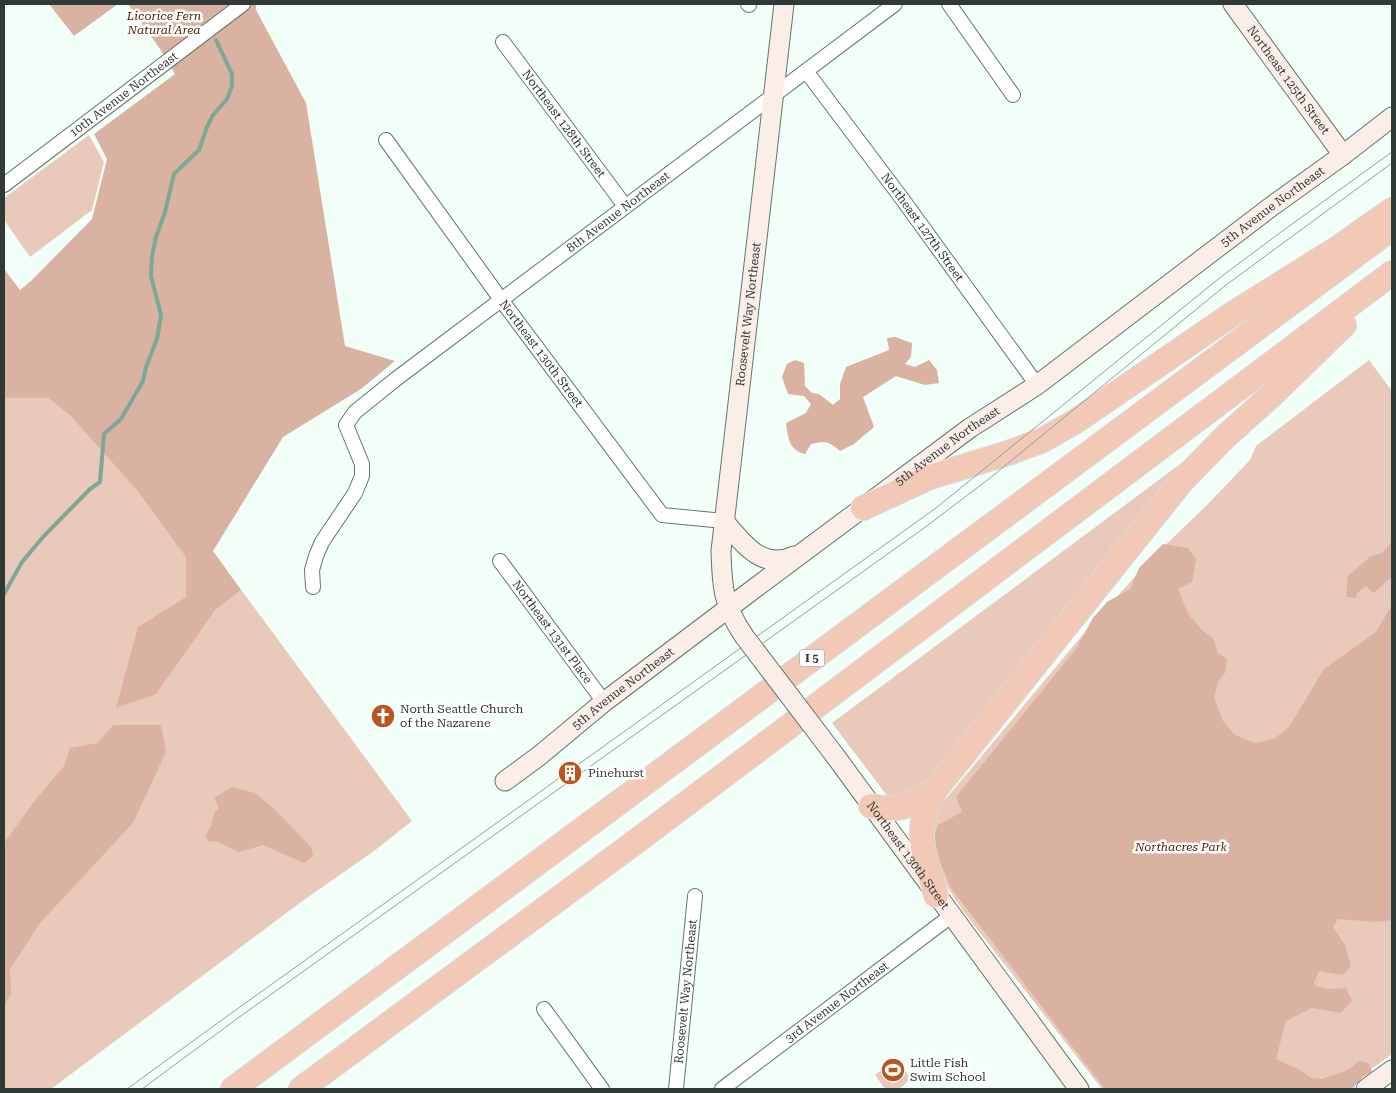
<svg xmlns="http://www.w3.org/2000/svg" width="1396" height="1093" font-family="'Roboto Serif',serif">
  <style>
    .green { fill: #e9c9ba }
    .forest { fill: #d9b2a1 }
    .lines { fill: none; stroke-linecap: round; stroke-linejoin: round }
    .stream { stroke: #7ea796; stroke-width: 4 }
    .street-casing { stroke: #62766e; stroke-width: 16 }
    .secondary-casing { stroke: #62766e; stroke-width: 21 }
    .highway-casing { stroke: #dadbdb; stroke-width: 26 }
    .street { stroke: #fff; stroke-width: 14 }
    .secondary { stroke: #fbeee9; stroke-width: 19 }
    .highway { stroke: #f2c8b6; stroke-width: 24 }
    .tram { stroke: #94a09a; stroke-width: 1 }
    .secondary-bridge-casing { stroke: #62766e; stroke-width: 21; stroke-linecap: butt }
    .secondary-bridge { stroke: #fbeee9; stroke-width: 19 }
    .labels { text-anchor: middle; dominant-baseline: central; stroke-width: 5; stroke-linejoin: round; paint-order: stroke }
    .shield { fill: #fff; stroke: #6e7472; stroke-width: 1 }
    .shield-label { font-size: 11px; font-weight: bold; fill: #303935 }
    .park-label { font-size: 12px; font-style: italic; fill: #522207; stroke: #fff }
    .street-label { font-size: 12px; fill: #303935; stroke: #fff }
    .poi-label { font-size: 12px; fill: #303935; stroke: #fff; text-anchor: start }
  </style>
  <rect width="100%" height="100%" fill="#f1fff8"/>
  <path class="green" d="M 89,135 L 104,162 L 92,210 L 30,257 L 4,220 L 4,198 Z
    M 4,269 L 412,821 L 374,851 L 301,902 L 51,1089 L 4,1089 Z
    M 1369,360 L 1392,391 L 1392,1054 L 1344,1089 L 1102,1089 L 963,911 L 948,888 L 929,844 L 935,812 L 1090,626 L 1154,556 L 1208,504 L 1250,460 L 1256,446 Z
    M 1195,453 L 922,790 L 891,801 L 832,723 Z
    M 896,1059 L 911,1079 L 899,1089 L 885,1089 L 875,1075 Z"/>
  <path class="forest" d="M 49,4 L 118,4 L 74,36 Z
    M 128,4 L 256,4 L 256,10 L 306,103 L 345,346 L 395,361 L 361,389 L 283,437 L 213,551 L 241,590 L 215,610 L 156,694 L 116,708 L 138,627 L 186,597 L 186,557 L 137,490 L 70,415 L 48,398 L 4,398 L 4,269 L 20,290 L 31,281 L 92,219 L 107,159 L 94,134 L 175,74 L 160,49 Z
    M 895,337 L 912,343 L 911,357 L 905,364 L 915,367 L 929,360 L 937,370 L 939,383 L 925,385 L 896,376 L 863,397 L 874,427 L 854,444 L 840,451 C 829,441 825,441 811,444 L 805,454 C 789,450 788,438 786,423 L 806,413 L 811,404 L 804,396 L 788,394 L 782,377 L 787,364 L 795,360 L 804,363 L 805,386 L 812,393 L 819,394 L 833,405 L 840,399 L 840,384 L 846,367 L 889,350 L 887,338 Z
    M 1392,542 L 1392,573 L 1390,579 C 1383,583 1380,589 1373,593 L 1366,586 L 1357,593 L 1356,598 L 1346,597 L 1348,576 L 1370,557 L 1382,553 Z
    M 1163,544 L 1188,548 L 1196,559 L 1192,582 L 1178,589 L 1188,614 L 1204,632 L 1213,638 L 1218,653 L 1227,659 L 1225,673 L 1218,682 L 1214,698 L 1223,721 L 1235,735 L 1255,743 L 1274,739 L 1289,727 L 1324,669 L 1376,632 L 1392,605 L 1392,920 L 1375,922 L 1338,919 L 1333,927 L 1345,945 L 1351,966 L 1343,975 L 1319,971 L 1314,983 L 1317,987 L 1331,989 L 1346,988 L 1352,1000 L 1341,1013 L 1312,1008 L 1286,1021 L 1276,1059 L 1296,1068 L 1312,1078 L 1322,1079 L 1345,1071 L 1360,1061 L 1369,1063 L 1372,1072 L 1363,1077 L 1352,1089 L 1105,1089 L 951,888 L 932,843 L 938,825 L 962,812 L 956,797 L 1076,649 L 1093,618 L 1107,602 L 1130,589 L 1139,568 Z
    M 113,725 L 161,725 L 166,752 L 133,823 L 40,923 L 10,969 L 11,994 L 4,1007 L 4,843 L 33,803 L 64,766 L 70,748 L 98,743 Z
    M 232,787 L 255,793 L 272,807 L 311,847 L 313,856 L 304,863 L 263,845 L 239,852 L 218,842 L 208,841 L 206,835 L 211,826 L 215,811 L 219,808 L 214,798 Z"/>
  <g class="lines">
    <path class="stream" d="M 4,594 L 22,562 L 43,537 L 90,489 L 100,482 L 104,434 L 121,419 L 143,381 L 146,367 L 157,339 L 161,315 L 151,276 L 152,256 L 156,237 L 165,212 L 174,174 L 199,150 L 207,127 L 213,115 L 227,99 L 232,86 L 232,74 L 216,40"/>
    <g class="street-casing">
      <g id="street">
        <path d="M 748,4 L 749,5"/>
        <path d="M 949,4 L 1013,95"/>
        <path id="s1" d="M 503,42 L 625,206"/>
        <path id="s2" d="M 806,71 L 903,200 L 1037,385"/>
        <path id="s3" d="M 386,140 L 502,301 L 662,515 L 724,521"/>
        <path id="s4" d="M 4,185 L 243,4"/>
        <path id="s5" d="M 500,561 L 604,702"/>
        <path id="s6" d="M 313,587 L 312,570 L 316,556 L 322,542 L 355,493 L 362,476 L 362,464 L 346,425 L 355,412 L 396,379 L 895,4"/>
        <path d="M 544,1009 L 602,1089"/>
        <path id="s7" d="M 676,1089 L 695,896"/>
        <path id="s8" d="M 722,1089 L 951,916"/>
      </g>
    </g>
    <g class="secondary-casing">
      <g id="secondary">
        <path id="s9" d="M 1233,4 L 1343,155"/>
        <path d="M 724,521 C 743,543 762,571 794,556"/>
        <path id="s10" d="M 744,636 C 723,605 722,587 721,551 L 784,4"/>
        <path id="s11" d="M 836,757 L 1079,1089"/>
        <path id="s12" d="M 505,781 L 539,756 L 604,702 L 755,588 L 970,428 L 1037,385 L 1268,209 L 1343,155 L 1392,117"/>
        <path d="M 1366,1089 L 1392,1070"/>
      </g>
    </g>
    <g class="highway-casing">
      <path id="highway" d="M 863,508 L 930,477 L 1008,453 L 1043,440 L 1076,421 L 1234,313 L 1338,248 L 1392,210
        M 871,806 C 903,812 909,806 936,789
        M 936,895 C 929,869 916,841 925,814 C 927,806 932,797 936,789 L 1182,481 L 1225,437 L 1273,394 L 1344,325
        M 233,1089 L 1392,228
        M 301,1089 L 638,840 L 1392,273"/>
    </g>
    <use href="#street" class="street"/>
    <use href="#secondary" class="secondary"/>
    <use href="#highway" class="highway"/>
    <path class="tram" d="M 127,1089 L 219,1022 L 936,508 L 1222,276 L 1281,232 L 1392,152
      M 142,1089 L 238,1018 L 924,528 L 990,478 L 1226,285 L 1392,163"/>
    <g class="secondary-bridge-casing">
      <path id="secondary-bridge" d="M 744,636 L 836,757"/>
    </g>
    <use href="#secondary-bridge" class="secondary-bridge"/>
  </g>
  <defs>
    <g id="church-disc" transform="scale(1.25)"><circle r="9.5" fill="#ba5621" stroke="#fff"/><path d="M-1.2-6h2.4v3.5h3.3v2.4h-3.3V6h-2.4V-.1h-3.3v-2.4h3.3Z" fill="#fff"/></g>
    <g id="building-disc" transform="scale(1.25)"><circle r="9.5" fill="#ba5621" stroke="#fff"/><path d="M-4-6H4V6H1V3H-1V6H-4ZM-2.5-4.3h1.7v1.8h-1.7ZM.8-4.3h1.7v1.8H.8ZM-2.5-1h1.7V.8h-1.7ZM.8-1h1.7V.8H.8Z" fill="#fff"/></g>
    <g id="stadium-disc" transform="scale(1.25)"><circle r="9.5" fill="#ba5621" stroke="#fff"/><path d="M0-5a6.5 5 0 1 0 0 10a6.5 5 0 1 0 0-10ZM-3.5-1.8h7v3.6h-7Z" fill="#fff"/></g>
  </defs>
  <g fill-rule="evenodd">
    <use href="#church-disc" x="383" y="716"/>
    <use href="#building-disc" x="570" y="773"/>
    <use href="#stadium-disc" x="893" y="1070"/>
  </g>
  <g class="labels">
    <rect class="shield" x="799.5" y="649.5" width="25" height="17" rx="4"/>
    <g class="shield-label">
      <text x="812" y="658">I 5</text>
    </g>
    <g class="park-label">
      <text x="164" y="16">Licorice Fern<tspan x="164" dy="14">Natural Area</tspan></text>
      <text x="1181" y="847">Northacres Park</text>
    </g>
    <g class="street-label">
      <text stroke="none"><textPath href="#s9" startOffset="94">Northeast 125th Street</textPath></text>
      <text stroke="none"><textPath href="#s4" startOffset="150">10th Avenue Northeast</textPath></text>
      <text stroke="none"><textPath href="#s1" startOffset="102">Northeast 128th Street</textPath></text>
      <text stroke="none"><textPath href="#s12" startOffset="959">5th Avenue Northeast</textPath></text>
      <text stroke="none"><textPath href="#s6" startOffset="525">8th Avenue Northeast</textPath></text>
      <text stroke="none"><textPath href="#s2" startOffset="195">Northeast 127th Street</textPath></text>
      <text stroke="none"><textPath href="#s10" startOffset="328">Roosevelt Way Northeast</textPath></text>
      <text stroke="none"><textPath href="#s3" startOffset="264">Northeast 130th Street</textPath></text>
      <text stroke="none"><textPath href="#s12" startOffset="555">5th Avenue Northeast</textPath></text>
      <text stroke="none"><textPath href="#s5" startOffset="88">Northeast 131st Place</textPath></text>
      <text stroke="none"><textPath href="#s12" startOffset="150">5th Avenue Northeast</textPath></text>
      <text stroke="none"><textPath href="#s11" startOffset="122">Northeast 130th Street</textPath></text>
      <text stroke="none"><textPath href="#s7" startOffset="98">Roosevelt Way Northeast</textPath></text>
      <text stroke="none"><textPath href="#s8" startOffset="144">3rd Avenue Northeast</textPath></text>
    </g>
    <g class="poi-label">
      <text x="400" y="709">North Seattle Church<tspan x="400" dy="14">of the Nazarene</tspan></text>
      <text x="588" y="773">Pinehurst</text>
      <text x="910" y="1063">Little Fish<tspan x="910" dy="14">Swim School</tspan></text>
    </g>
  </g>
  <rect width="1396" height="1093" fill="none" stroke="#303935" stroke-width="10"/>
</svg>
